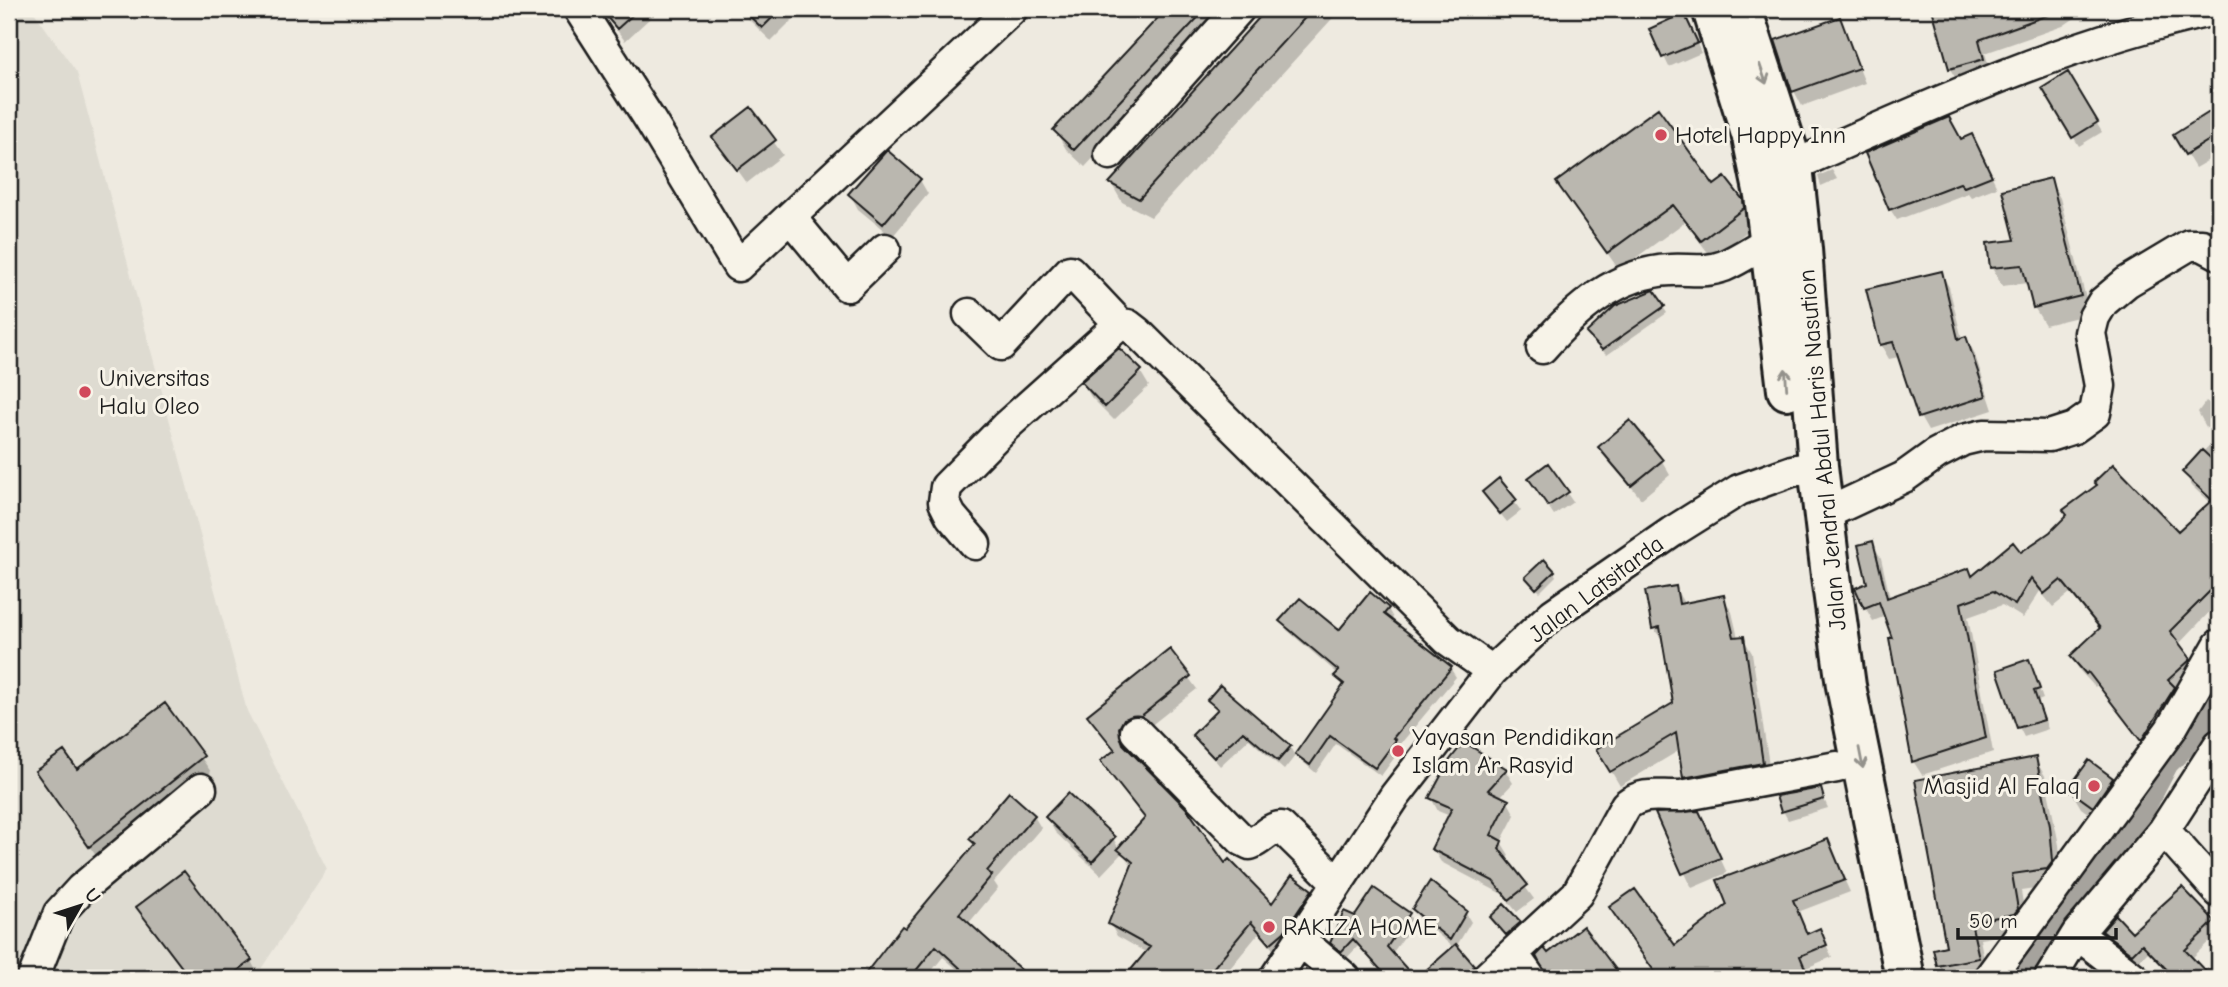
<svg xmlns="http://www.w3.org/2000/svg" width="2228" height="987" font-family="'Comic Neue',sans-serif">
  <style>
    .built { fill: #dedbd1 }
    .shadow { fill: #0003 }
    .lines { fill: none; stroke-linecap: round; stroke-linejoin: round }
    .river { stroke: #a6a39d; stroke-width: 38 }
    .building { fill: #bab7af; stroke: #1c1c1c; stroke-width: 2 }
    .minor-casing { stroke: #1c1c1c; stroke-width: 35 }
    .highway-casing { stroke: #1c1c1c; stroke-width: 44 }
    .minor { stroke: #f7f3e8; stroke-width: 30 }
    .highway { stroke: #f7f3e8; stroke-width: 38 }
    .oneway { stroke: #94928c }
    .poi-dot { fill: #d1495b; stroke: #f7f3e8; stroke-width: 2.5 }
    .labels { text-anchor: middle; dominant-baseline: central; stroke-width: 6; stroke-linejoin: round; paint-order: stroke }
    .poi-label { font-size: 24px; fill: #1c1c1c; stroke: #f7f3e8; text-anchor: start }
    .street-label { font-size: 24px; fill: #1c1c1c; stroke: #f7f3e8 }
  </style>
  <rect width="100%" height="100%" fill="#eeeae0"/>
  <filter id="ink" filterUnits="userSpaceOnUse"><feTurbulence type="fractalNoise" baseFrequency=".0143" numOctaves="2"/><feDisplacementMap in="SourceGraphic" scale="14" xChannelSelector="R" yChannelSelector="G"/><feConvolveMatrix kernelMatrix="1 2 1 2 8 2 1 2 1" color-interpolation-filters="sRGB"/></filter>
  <g filter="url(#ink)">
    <path class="built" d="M 9,9 L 32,9 L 77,73 L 247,711 L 327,869 L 255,978 L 9,978 Z"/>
    <path class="shadow" d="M 601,9 L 660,9 L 625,41 Z
      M 738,9 L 796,9 L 799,13 L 771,41 Z
      M 1169,9 L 1233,9 L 1085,167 L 1066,149 L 1055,130 Z
      M 1269,9 L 1341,9 L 1151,217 L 1122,202 L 1111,183 Z
      M 1933,9 L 2088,9 L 2063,26 L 1985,53 L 1991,73 L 1958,82 L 1950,69 Z
      M 1839,19 L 1865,83 L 1802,106 L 1794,91 L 1777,41 Z
      M 1689,25 L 1701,53 L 1669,67 L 1651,30 Z
      M 2067,75 L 2102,132 L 2079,146 L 2044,89 Z
      M 2219,108 L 2219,154 L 2195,168 L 2175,135 Z
      M 750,109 L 783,155 L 747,183 L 714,137 Z
      M 1961,141 L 1978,147 L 1997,187 L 1971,197 L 1968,193 L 1897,220 L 1890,209 Z
      M 1832,170 L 1837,179 L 1821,186 L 1818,176 Z
      M 920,180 L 928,194 L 892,237 L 858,209 L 850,194 Z
      M 2050,180 L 2060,198 L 2090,314 L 2045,325 L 2034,307 L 2028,283 L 2002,286 L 1992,268 L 2017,241 Z
      M 1558,182 L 1741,201 L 1753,227 L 1712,258 L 1685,222 L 1619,270 Z
      M 1941,273 L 1949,287 L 1962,339 L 1966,338 L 1974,352 L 1993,410 L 1928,431 L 1920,417 L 1899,357 L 1889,359 L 1881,345 Z
      M 1653,292 L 1667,313 L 1607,355 L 1592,340 L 1613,310 Z
      M 1140,371 L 1149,386 L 1114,420 L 1091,397 L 1083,383 Z
      M 2206,401 L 2219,410 L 2219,602 L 2178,645 L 2198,674 L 2150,753 L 2097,685 L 2095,687 L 2080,671 L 2072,656 L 2100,630 L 2070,593 L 2053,607 L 2040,591 L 2023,618 L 2002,605 L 1968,617 L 1993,752 L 1922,775 L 1913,761 L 1895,639 L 1886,616 L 1873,621 L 1865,607 L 1872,543 L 1881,558 L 1890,598 L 1973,578 L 2021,555 L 2178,533 L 2211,504 L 2192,486 L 2184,472 L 2219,435 L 2206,427 L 2198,412 Z
      M 1600,447 L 1662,461 L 1670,475 L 1641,499 Z
      M 1548,466 L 1573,502 L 1554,515 L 1535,487 Z
      M 1499,481 L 1521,511 L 1507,522 L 1490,501 Z
      M 1554,572 L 1556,576 L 1540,592 L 1529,581 Z
      M 1675,588 L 1684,603 L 1723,597 L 1732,612 L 1738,638 L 1743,638 L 1752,653 L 1771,778 L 1693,792 L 1684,777 L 1680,750 L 1620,786 L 1598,749 L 1675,704 L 1665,643 L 1653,628 Z
      M 1388,609 L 1393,618 L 1391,621 L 1450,668 L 1456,677 L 1398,747 L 1400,750 L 1381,776 L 1336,744 L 1316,773 L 1296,756 L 1344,687 L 1336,676 L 1338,674 L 1287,630 L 1282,621 L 1339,633 Z
      M 1169,651 L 1197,689 L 1149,727 L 1125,741 L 1127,751 L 1225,866 L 1272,905 L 1311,891 L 1318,904 L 1278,955 L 1259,933 L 1222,978 L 1126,978 L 1147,953 L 1117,936 L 1110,924 L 1133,867 L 1122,853 L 1101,875 L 1055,832 L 1047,818 L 1113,838 L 1119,849 L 1145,820 L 1102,762 L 1115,751 L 1089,715 Z
      M 2029,661 L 2043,699 L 2038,701 L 2048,729 L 2024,737 L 2019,727 Z
      M 1209,700 L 1290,747 L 1295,756 L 1284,770 L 1249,739 L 1220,766 L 1194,735 L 1217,712 Z
      M 165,705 L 211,772 L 99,860 L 37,772 L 77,772 Z
      M 2035,759 L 2045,776 L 2059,845 L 2062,879 L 2057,886 L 2021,891 L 2027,927 L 2024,932 L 1980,939 L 1987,975 L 1946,978 L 1939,965 Z
      M 2090,763 L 2112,779 L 2123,798 L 2104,825 L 2081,808 L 2070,789 Z
      M 1505,770 L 1513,783 L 1499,798 L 1508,802 L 1515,815 L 1501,842 L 1509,855 L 1506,861 L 1534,899 L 1517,912 L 1502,894 L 1441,862 L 1433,849 L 1450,816 L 1438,811 L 1431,798 Z
      M 1820,790 L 1828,808 L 1788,820 L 1783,811 Z
      M 1658,815 L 1706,827 L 1727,873 L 1692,888 Z
      M 1034,816 L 1041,828 L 994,882 L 998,888 L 968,924 L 1028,978 L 967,978 L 943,957 L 926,978 L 865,978 L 975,846 L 971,839 Z
      M 1827,842 L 1850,892 L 1798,912 L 1808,935 L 1819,930 L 1832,957 L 1806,968 L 1810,978 L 1660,978 L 1618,919 L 1674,948 Z
      M 184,873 L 251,961 L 260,978 L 189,978 L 150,927 L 139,908 Z
      M 1414,909 L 1465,912 L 1471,922 L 1456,947 L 1480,978 L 1420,978 L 1454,948 L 1419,918 Z
      M 1409,915 L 1414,923 L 1391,955 L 1404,972 L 1397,978 L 1387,978 L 1358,946 L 1346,959 L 1332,943 L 1355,918 Z
      M 1492,917 L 1519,923 L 1525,932 L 1513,943 Z
      M 2213,922 L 2219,932 L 2191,959 L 2209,978 L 2163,978 L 2169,973 L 2148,952 L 2138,962 L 2110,941 L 2104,931 L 2132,935 Z
      M 1583,929 L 1620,978 L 1548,978 L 1548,955 Z"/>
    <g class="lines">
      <path class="river" d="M 2016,978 L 2054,910 L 2135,809 L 2161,759 L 2192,728 L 2219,692"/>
    </g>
    <path class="building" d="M 600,9 L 639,9 L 617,29 Z
      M 742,9 L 781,9 L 762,28 Z
      M 1166,9 L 1206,9 L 1074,150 L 1053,130 Z
      M 1267,9 L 1313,9 L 1139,199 L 1109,183 Z
      M 1932,9 L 2059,9 L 2059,11 L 1979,40 L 1984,59 L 1949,69 Z
      M 1684,13 L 1698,43 L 1662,58 L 1649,29 Z
      M 1840,17 L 1859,68 L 1792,92 L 1775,40 Z
      M 2068,72 L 2098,122 L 2072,138 L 2042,88 Z
      M 2219,106 L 2219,134 L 2185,155 L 2173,135 Z
      M 751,107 L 776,140 L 737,170 L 712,137 Z
      M 1658,108 L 1714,185 L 1725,177 L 1743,200 L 1744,208 L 1701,241 L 1673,205 L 1607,253 L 1556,182 Z
      M 1949,117 L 1961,139 L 1972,134 L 1992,176 L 1964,187 L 1960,183 L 1889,210 L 1865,153 Z
      M 887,150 L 921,179 L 883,224 L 848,194 Z
      M 2051,178 L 2081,296 L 2033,308 L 2022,265 L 1990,268 L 1987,243 L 2015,240 L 2002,190 Z
      M 1942,271 L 1958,339 L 1966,336 L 1986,396 L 1918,418 L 1893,342 L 1880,345 L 1866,289 Z
      M 1654,290 L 1665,306 L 1602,350 L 1586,333 L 1615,306 Z
      M 1119,348 L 1142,370 L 1105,407 L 1081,382 Z
      M 1630,420 L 1663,460 L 1631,486 L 1598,447 Z
      M 2202,450 L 2219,466 L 2219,582 L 2170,631 L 2191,659 L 2168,680 L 2175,687 L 2141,741 L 2088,672 L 2086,674 L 2070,656 L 2100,628 L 2061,580 L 2044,594 L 2031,578 L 2015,605 L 1993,591 L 1961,603 L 1986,738 L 1912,762 L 1889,638 L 1892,638 L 1879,602 L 1864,608 L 1855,588 L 1867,583 L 1858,545 L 1873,541 L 1887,598 L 1969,568 L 1972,576 L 2013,542 L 2021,552 L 2050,532 L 2067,515 L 2063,510 L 2097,485 L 2094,482 L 2113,464 L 2178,531 L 2212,500 L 2182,472 Z
      M 1548,463 L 1569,492 L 1548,506 L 1528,478 Z
      M 1499,478 L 1517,500 L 1500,514 L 1482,492 Z
      M 1544,559 L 1555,571 L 1536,589 L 1525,577 Z
      M 1676,586 L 1679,604 L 1724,595 L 1734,637 L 1744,636 L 1763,763 L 1683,778 L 1676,733 L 1610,772 L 1596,749 L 1673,703 L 1660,627 L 1652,629 L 1645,591 Z
      M 1370,592 L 1389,608 L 1384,614 L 1452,667 L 1393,738 L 1396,740 L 1375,768 L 1330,736 L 1310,765 L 1295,754 L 1344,684 L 1334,676 L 1339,671 L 1279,621 L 1300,598 L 1339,630 Z
      M 1170,649 L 1191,676 L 1141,716 L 1124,719 L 1119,728 L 1123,744 L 1187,809 L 1225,863 L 1229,859 L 1272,903 L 1292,875 L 1312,890 L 1284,932 L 1270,944 L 1251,922 L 1205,978 L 1124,978 L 1150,947 L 1108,924 L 1133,862 L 1117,849 L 1145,818 L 1100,761 L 1115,750 L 1087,715 Z
      M 2029,659 L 2040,689 L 2034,691 L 2044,720 L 2017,728 L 1997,670 Z
      M 1220,685 L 1291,746 L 1278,761 L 1243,731 L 1214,758 L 1192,735 L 1218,709 L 1207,700 Z
      M 165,703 L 204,756 L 89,847 L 35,771 L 64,751 L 77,769 Z
      M 1464,742 L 1507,769 L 1488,790 L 1509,800 L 1491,835 L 1502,841 L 1499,849 L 1528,885 L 1509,900 L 1493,881 L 1431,849 L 1452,808 L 1429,798 L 1449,761 Z
      M 2036,757 L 2050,826 L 2053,861 L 2047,869 L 2012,874 L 2018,909 L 2014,914 L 1971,922 L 1979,958 L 1937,966 L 1933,949 L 1946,946 L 1915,780 Z
      M 2089,760 L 2113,778 L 2093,807 L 2068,789 Z
      M 1821,788 L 1824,799 L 1781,812 L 1776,796 Z
      M 1009,792 L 1035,815 L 987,871 L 992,875 L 959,914 L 1030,978 L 971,978 L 936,946 L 910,978 L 862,978 L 902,926 L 905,928 L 975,844 L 969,839 Z
      M 1068,793 L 1115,837 L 1092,862 L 1045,817 Z
      M 1699,811 L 1721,858 L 1682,874 L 1655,813 Z
      M 1828,839 L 1845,880 L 1793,900 L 1807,934 L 1820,928 L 1827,945 L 1800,956 L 1809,978 L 1659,978 L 1609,907 L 1635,889 L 1675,945 L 1727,905 L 1717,880 Z
      M 184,871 L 252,960 L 228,978 L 190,978 L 136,907 Z
      M 1430,881 L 1467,911 L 1450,940 L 1412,909 Z
      M 2182,887 L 2215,921 L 2185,950 L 2212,978 L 2175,978 L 2142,944 L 2132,954 L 2102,931 L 2116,915 L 2132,932 Z
      M 1374,888 L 1410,913 L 1387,947 L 1415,978 L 1388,978 L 1353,939 L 1341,952 L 1330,943 L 1344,911 L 1355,916 Z
      M 1504,904 L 1521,922 L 1506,935 L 1490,917 Z
      M 1583,926 L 1617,971 L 1607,978 L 1547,978 L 1536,956 L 1544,948 L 1548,953 Z
      M 1456,944 L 1474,965 L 1469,978 L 1417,978 Z"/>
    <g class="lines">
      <g class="minor-casing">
        <path id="minor" d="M 579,9 L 650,120 L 738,266 L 790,217
          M 1110,154 L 1239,9
          M 1793,166 C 1932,104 2069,41 2219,9
          M 885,249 L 847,286 L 790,217 L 1012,9
          M 969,314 L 1001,345 L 1070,271 L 1120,324 L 1128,325 L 1137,332 L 1448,640 L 1492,671
          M 1542,348 C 1575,310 1617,272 1671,270 C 1690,269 1706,273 1724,266 C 1740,259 1756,248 1771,240
          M 1823,515 L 1904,477 L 1936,454 L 1963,440 L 1984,435 L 2049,436 L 2074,428 L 2095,413 L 2100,386 L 2090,333 L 2094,317 L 2103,302 L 2127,282 L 2189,245 L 2202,245 L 2219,254
          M 975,544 L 951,516 L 944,502 L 946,487 L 1005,427 L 1120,324
          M 1136,732 L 1242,840 L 1250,844 C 1262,840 1268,828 1281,827 L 1337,882
          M 2164,830 L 2219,892
          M 2077,934 L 2164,830 L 2219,745
          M 1301,941 L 1345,978
          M 1513,954 L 1530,978
          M 33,978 L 59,913 L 81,889 L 201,789
          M 1275,978 L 1395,796 L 1492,671 L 1553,614 L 1672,532 L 1739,490 L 1792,471 L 1818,466
          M 1486,978 L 1577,894 L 1626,805 C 1645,791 1659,797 1681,796 L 1837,767
          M 1989,978 L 2171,729 L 2219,645
          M 2050,978 L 2077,934 L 2134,978"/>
      </g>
      <g class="highway-casing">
        <path id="highway" d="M 1712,9 L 1752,137 L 1764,195 L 1787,390
          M 1742,9 L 1793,166 L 1802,249 L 1818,466 L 1832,584 L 1846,686 L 1905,978"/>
      </g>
      <use href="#minor" class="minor"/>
      <use href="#highway" class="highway"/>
    </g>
    <defs><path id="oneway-shaft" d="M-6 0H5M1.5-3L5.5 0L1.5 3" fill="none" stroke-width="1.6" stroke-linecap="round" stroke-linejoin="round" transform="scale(1.75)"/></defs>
    <g class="oneway">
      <use href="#oneway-shaft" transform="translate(1763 74) rotate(71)"/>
      <use href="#oneway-shaft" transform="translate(1786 379) rotate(-94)"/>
      <use href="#oneway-shaft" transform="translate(1861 758) rotate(79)"/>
    </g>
  </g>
  <g class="poi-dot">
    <circle cx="1661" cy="135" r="7"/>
    <circle cx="85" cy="392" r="7"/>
    <circle cx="1398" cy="751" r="7"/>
    <circle cx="2094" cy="786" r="7"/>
    <circle cx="1269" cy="927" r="7"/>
  </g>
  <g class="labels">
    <g class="poi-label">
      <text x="1675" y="135">Hotel Happy Inn</text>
      <text x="99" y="378">Universitas<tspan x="99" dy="28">Halu Oleo</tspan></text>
      <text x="1412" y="737">Yayasan Pendidikan<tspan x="1412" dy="28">Islam Ar Rasyid</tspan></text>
      <text x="2080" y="786" text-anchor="end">Masjid Al Falaq</text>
      <text x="1283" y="927">RAKIZA HOME</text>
    </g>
    <g class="street-label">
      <text transform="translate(1822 450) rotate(-95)">Jalan Jendral Abdul Haris Nasution</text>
      <text transform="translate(1596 589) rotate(-37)">Jalan Latsitarda</text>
    </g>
  </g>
  <rect width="2228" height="987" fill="none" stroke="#f7f3e8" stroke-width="35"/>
  <rect x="18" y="18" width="2193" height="952" fill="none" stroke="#1c1c1c" stroke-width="2.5" filter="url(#ink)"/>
  <g transform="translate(80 906) rotate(51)" stroke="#f7f3e8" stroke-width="5" paint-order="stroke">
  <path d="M0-5L12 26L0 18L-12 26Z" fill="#1c1c1c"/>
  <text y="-10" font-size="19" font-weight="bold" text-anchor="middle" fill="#1c1c1c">U</text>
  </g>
  <path d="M1958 928v10h158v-10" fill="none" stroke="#1c1c1c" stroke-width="3.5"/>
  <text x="1969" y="928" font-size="21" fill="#1c1c1c" stroke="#f7f3e8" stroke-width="5" paint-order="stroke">50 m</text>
</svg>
